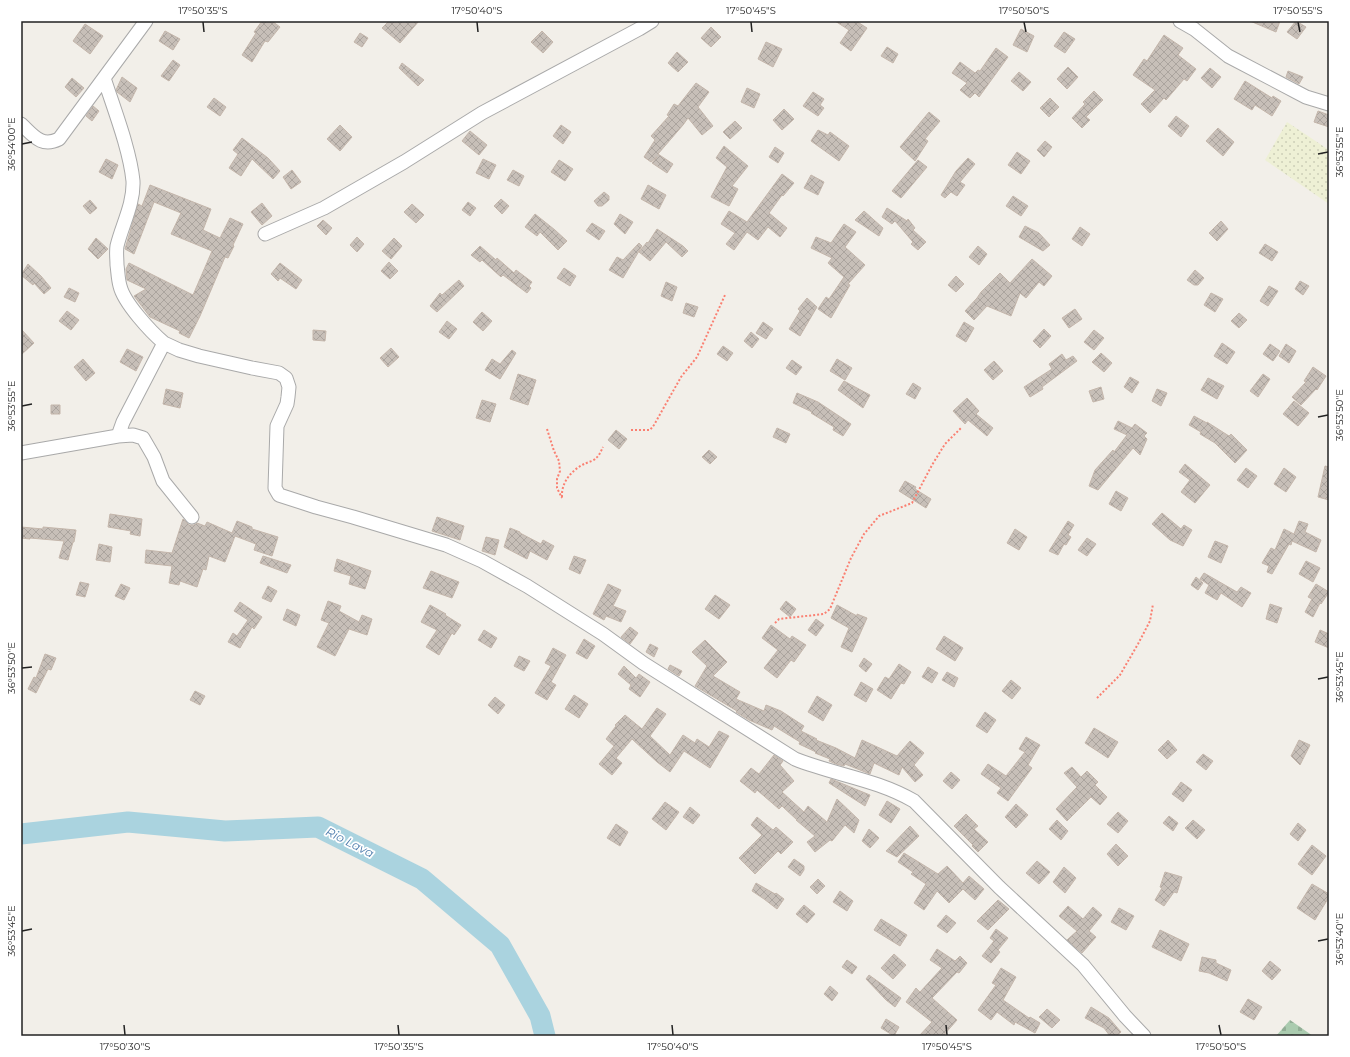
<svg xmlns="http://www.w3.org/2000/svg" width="1350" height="1057" font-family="Montserrat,sans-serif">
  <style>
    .farmland { fill: url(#farmland-dots) }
    .cemetery { fill: url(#cemetery-stones) }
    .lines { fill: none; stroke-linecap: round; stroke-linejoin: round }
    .river { stroke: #aad3df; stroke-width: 21 }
    .building { fill: url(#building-cross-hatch); stroke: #c4b6ab }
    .minor-casing { stroke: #a9a9a9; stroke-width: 15 }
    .path { stroke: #fa8072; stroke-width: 2; stroke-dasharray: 2 2; stroke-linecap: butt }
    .minor { stroke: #fff; stroke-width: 13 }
    .ticks { fill: none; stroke: #222; stroke-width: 1.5 }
    .labels { text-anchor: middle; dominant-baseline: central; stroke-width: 3.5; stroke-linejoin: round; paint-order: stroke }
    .water-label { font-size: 12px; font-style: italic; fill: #4a7aab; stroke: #fff }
    .neatline { fill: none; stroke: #222; stroke-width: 1.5 }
    .ticks-label { font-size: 10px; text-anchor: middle; fill: #222 }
  </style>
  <defs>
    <pattern id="farmland-dots" width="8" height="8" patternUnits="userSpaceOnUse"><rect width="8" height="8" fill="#eef0d5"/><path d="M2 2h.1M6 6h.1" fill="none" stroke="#ccceb7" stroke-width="1.8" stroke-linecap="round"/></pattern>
    <pattern id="cemetery-stones" width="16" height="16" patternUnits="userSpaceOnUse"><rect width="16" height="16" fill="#aacbaf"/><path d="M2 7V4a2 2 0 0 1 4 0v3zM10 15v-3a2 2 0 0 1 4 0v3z" fill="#92ae96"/></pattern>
    <pattern id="building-cross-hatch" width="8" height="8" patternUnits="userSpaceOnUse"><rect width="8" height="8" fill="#c7bfb8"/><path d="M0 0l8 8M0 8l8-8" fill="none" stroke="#aba49e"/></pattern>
  </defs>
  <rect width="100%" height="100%" fill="#f2efe9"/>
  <path class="farmland" d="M 1287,122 L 1329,150 L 1329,204 L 1265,160 Z"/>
  <path class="cemetery" d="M 1290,1020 L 1313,1036 L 1276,1036 Z"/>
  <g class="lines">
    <path class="river" d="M 21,834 L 128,822 L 225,831 L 318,827 L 422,879 L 500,945 L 540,1016 L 545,1036"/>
  </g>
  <path class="building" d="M 262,21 L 272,21 L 280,27 L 268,42 L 265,41 L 252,62 L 242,55 L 256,33 L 254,32 Z
    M 389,21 L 419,21 L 400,43 L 382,28 Z
    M 835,21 L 856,21 L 867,28 L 851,51 L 840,43 L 849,30 Z
    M 1250,21 L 1280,21 L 1276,32 Z
    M 1296,21 L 1306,27 L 1297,39 L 1287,32 Z
    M 85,24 L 103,36 L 90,54 L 73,41 Z
    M 711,27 L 721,37 L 711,47 L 701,38 Z
    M 1021,29 L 1034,36 L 1027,52 L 1013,45 Z
    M 165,31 L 180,39 L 173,50 L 159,41 Z
    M 542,31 L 553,42 L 543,53 L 531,42 Z
    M 1064,32 L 1075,39 L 1065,53 L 1054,46 Z
    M 360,33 L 368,38 L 362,47 L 354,42 Z
    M 1164,35 L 1183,48 L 1178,55 L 1196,69 L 1187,81 L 1184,79 L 1166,100 L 1164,98 L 1150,113 L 1141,104 L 1155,90 L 1133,75 L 1144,59 L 1147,61 Z
    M 766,42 L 782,49 L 773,67 L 758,59 Z
    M 887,47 L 898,54 L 893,63 L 881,56 Z
    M 996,48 L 1008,57 L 979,97 L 975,93 L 970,98 L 960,90 L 967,83 L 952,73 L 960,62 L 975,73 L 978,70 L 980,71 Z
    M 677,52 L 688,62 L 678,72 L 668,63 Z
    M 173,60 L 180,65 L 169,81 L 161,76 Z
    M 402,63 L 424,80 L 418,86 L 399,68 Z
    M 1068,67 L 1078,77 L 1067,89 L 1057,79 Z
    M 1210,68 L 1221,77 L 1212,88 L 1201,78 Z
    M 1288,71 L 1303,77 L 1299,84 L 1286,77 Z
    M 1019,72 L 1031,82 L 1023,91 L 1011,81 Z
    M 122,77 L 137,88 L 130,102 L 117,92 L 116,90 Z
    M 72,78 L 84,88 L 76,97 L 65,87 Z
    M 1245,81 L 1272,98 L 1273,96 L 1281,101 L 1272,116 L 1255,105 L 1252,110 L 1234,99 Z
    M 696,83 L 709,92 L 698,107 L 713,126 L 702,135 L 688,118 L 683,125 L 658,154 L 673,164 L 667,173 L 652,163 L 657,157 L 651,162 L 644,157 L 655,140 L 651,136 L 669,116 L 667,115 L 674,104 L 678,106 Z
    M 747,88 L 760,94 L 754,108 L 741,102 Z
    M 1094,91 L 1103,100 L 1086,117 L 1090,120 L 1082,128 L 1072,118 L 1085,104 L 1083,102 Z
    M 813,92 L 824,99 L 820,105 L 824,108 L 818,116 L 803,106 Z
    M 214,98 L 226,107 L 220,116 L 207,107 Z
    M 1050,98 L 1059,107 L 1049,117 L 1040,108 Z
    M 93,106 L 99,111 L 92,121 L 86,116 Z
    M 784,109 L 794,119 L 782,130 L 773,120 Z
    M 1318,111 L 1329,115 L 1329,127 L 1314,122 Z
    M 929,112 L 940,121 L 925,139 L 928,141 L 915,161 L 900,147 Z
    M 1176,116 L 1189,126 L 1181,137 L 1168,126 Z
    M 735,121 L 742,128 L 730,139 L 723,132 Z
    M 340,125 L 352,137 L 340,151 L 327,139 Z
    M 561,125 L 571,132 L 563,144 L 553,136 Z
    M 1218,128 L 1234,142 L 1223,156 L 1206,141 Z
    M 818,130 L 828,135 L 830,132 L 849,146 L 839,161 L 811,141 Z
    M 470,131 L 487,145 L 479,155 L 462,141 Z
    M 242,138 L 268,158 L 280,171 L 273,179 L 252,159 L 241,176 L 229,168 L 238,154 L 233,150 Z
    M 1045,141 L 1052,147 L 1044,157 L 1037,150 Z
    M 724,146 L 748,166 L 732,186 L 738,189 L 729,206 L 711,197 L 727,167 L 716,158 Z
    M 775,147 L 784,153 L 778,163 L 769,157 Z
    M 1017,152 L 1030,161 L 1021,174 L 1008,165 Z
    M 968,158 L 975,164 L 960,182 L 965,185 L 957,196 L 951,192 L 945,198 L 941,195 L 956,171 Z
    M 106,159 L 118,165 L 112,179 L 99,172 Z
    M 483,159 L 496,165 L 489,179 L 476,173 Z
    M 559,160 L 573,169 L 565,181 L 551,172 Z
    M 918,160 L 927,167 L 901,198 L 892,191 Z
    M 292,170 L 301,182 L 291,189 L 283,177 Z
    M 513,170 L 524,176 L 519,186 L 507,180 Z
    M 782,174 L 794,183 L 783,196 L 782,195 L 769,213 L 787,228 L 780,237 L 768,227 L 758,240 L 747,232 L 734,250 L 726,244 L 735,233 L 721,224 L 729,211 L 747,222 Z
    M 811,175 L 824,182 L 818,195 L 804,188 Z
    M 150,185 L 211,209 L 203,230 L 220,238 L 230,218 L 243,224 L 233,245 L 234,246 L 228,258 L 225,257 L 200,316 L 189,338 L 179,333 L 180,331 L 150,317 L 134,296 L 146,289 L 127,280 L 126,269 L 129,263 L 193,295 L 212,251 L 171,234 L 181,213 L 154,202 L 134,254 L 125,249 L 138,204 L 142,206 Z
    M 648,185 L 666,195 L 659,209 L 641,199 Z
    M 604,192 L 609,196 L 609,200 L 602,206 L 598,206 L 594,201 Z
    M 1013,196 L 1028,206 L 1021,216 L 1006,206 Z
    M 501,199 L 509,206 L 502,214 L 494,206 Z
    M 90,200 L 97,208 L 90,214 L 83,206 Z
    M 468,202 L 476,208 L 470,216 L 462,210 Z
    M 262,203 L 272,216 L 262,225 L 251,212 Z
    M 412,204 L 424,215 L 416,223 L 404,212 Z
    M 887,208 L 907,221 L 908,219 L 915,228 L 913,230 L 926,242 L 918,250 L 911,244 L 913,242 L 895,221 L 892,224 L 882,217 Z
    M 864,211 L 883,228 L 879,236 L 855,220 Z
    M 535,214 L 555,230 L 567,241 L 558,250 L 540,232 L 537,236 L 525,227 Z
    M 620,214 L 633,222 L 625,234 L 614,224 Z
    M 323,220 L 332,228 L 326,235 L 317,226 Z
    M 1221,221 L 1228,229 L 1217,241 L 1209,233 Z
    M 592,223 L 605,231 L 599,240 L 586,231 Z
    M 844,224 L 856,232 L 845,247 L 865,265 L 848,284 L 850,285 L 831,318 L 818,309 L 826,297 L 829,299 L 844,277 L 828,263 L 832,258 L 811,248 L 816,237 L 831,243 Z
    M 1025,226 L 1039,233 L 1050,245 L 1043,251 L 1019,237 Z
    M 1080,227 L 1090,234 L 1082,246 L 1072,239 Z
    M 657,229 L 683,246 L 688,251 L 682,257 L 666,242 L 650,261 L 639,252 L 647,242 L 648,243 Z
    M 357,237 L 364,244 L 357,252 L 350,245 Z
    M 96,238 L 108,249 L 98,259 L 88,249 Z
    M 394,238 L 402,246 L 391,259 L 382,251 Z
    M 639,243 L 642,246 L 623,278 L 609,270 L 617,257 L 623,260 Z
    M 1265,244 L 1278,252 L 1272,261 L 1259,253 Z
    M 480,246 L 496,260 L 497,258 L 514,273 L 516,270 L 532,282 L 529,286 L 531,288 L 527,293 L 503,275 L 501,277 L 482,260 L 480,262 L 471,255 Z
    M 978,246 L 987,254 L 979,265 L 969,257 Z
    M 1032,259 L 1052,276 L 1044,286 L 1039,282 L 1026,298 L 1020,293 L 1011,316 L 987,306 L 974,320 L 965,311 L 977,298 L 981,292 L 1000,273 L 1010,283 Z
    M 389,262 L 398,271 L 390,279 L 381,271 Z
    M 280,263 L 302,280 L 296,289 L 280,278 L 278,281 L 271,274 Z
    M 28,264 L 41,276 L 51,288 L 44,294 L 34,283 L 33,285 L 21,275 Z
    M 564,268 L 576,276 L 570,286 L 557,278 Z
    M 1195,270 L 1204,278 L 1198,285 L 1194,285 L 1187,280 Z
    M 956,276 L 964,284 L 956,292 L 948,285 Z
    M 459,280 L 464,286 L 437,312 L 430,306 L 440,293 L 442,295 Z
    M 1300,281 L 1309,286 L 1303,295 L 1295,289 Z
    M 666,282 L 677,287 L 672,301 L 661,296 Z
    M 1269,286 L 1278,291 L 1268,306 L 1260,301 Z
    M 69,288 L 79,293 L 75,302 L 64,297 Z
    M 1211,293 L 1223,299 L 1215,312 L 1204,305 Z
    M 807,298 L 817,307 L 800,336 L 789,329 L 800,311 L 798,309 Z
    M 686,303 L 698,307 L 694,317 L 683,313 Z
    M 1075,309 L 1082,319 L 1069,328 L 1062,318 Z
    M 67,311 L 79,320 L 71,330 L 59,321 Z
    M 482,312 L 492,321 L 483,331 L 473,322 Z
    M 1239,313 L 1247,320 L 1239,328 L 1231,321 Z
    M 447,321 L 457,329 L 449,339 L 439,332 Z
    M 763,322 L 773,329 L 766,339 L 756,333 Z
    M 964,322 L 974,328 L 966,342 L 956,336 Z
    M 21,329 L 34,343 L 21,355 Z
    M 1044,329 L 1051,336 L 1040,348 L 1033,341 Z
    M 313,330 L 326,331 L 325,341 L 313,340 Z
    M 1094,330 L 1104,338 L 1094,350 L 1084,342 Z
    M 751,332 L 759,339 L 752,348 L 744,341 Z
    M 1222,343 L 1235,352 L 1227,364 L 1214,356 Z
    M 1270,344 L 1280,351 L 1273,361 L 1263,354 Z
    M 1286,344 L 1296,351 L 1289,363 L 1279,356 Z
    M 723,346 L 733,353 L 727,361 L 717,354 Z
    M 391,348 L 399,357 L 388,367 L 380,358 Z
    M 127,349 L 143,357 L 136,371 L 120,362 Z
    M 512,350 L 516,353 L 500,379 L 485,370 L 492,359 L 500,364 Z
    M 1101,353 L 1112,363 L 1104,372 L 1092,362 Z
    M 1062,354 L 1066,360 L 1073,356 L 1077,361 L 1042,387 L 1043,389 L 1030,397 L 1024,387 L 1052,369 L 1049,364 Z
    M 83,359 L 95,373 L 86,381 L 74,367 Z
    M 837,359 L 852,368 L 845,380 L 830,371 Z
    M 792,360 L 802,367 L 796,375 L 786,368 Z
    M 994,361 L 1003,371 L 993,380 L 984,370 Z
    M 1313,367 L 1326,376 L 1317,390 L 1316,389 L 1301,405 L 1292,397 L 1306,382 L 1304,381 Z
    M 518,374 L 536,380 L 528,405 L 510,399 Z
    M 1263,374 L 1270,379 L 1258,397 L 1250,391 Z
    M 1130,377 L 1139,382 L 1132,393 L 1124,387 Z
    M 1208,378 L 1224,386 L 1217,399 L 1201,390 Z
    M 844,381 L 870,395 L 863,408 L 838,390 Z
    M 913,383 L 921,388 L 915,399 L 906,394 Z
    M 1101,387 L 1104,399 L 1093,402 L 1089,391 Z
    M 166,389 L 183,393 L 180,408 L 163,404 Z
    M 1157,389 L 1167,393 L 1161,406 L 1152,401 Z
    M 797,393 L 818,402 L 851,424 L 843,436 L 833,430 L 834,427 L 811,413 L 812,412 L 793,403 Z
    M 967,398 L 979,411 L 976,414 L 993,428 L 987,436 L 968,420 L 965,424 L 953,411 Z
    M 482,400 L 496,404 L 490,422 L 476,418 Z
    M 1294,401 L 1309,413 L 1298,426 L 1283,414 Z
    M 51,405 L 60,405 L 60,414 L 51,414 Z
    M 1194,416 L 1207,423 L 1207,422 L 1229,436 L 1231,434 L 1247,450 L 1235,463 L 1215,443 L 1200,434 L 1201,432 L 1189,425 Z
    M 1118,421 L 1132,428 L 1135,424 L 1147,433 L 1144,436 L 1147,439 L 1140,455 L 1133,448 L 1098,490 L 1089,486 L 1095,470 L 1113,450 L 1114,452 L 1127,435 L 1114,429 Z
    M 777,428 L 790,434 L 786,443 L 773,437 Z
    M 616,430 L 627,439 L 619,449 L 608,440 Z
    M 709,450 L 717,457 L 710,464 L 702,457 Z
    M 1185,464 L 1210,485 L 1195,503 L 1181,492 L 1190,480 L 1179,472 Z
    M 1325,466 L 1329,467 L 1329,500 L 1318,497 Z
    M 1246,468 L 1257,476 L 1248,488 L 1237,480 Z
    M 1284,468 L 1296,477 L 1286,492 L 1274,484 Z
    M 905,481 L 916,487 L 915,489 L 931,499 L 926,508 L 899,491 Z
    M 1116,491 L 1128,498 L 1121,511 L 1109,504 Z
    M 1162,513 L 1181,529 L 1184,525 L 1192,530 L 1183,546 L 1170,540 L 1152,524 Z
    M 110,514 L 142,519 L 140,536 L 130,534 L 131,531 L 108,527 Z
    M 437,517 L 464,526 L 460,540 L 432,531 Z
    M 183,519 L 189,525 L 194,525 L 197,523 L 205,526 L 207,522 L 232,533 L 237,521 L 252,527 L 252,529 L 278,537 L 272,556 L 254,550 L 256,544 L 235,536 L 225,562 L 209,556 L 206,570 L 203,569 L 197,587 L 180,581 L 179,585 L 169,583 L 172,566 L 145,563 L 146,550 L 172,553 Z
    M 1068,521 L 1074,525 L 1068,535 L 1071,537 L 1066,545 L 1064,544 L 1058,555 L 1049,551 Z
    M 1299,521 L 1308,524 L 1305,532 L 1321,540 L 1316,552 L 1292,541 L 1291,545 L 1289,544 L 1272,574 L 1267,572 L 1269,566 L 1262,563 L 1271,548 L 1275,550 L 1284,529 L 1294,534 Z
    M 21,527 L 43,529 L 43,527 L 76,530 L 74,542 L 73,542 L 68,560 L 59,558 L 64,541 L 30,538 L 30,539 L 21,538 Z
    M 510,528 L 520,532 L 520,533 L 541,544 L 543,540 L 554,546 L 547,560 L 530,551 L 527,559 L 504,547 Z
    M 1015,529 L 1027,537 L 1019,550 L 1007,543 Z
    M 486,537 L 499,540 L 495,555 L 482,551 Z
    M 1087,538 L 1096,544 L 1087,556 L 1078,550 Z
    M 1215,541 L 1228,546 L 1221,563 L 1208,557 Z
    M 99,544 L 112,547 L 110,562 L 96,560 Z
    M 263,556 L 291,565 L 287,573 L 260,563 Z
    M 574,556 L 586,560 L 580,574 L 569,569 Z
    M 337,559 L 371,571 L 365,589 L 349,584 L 351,576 L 334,571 Z
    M 1306,561 L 1320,568 L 1313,582 L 1299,574 Z
    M 431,571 L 459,582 L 452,598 L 423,588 Z
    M 1204,573 L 1237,592 L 1241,587 L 1251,593 L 1242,607 L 1221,593 L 1217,600 L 1205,593 L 1209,585 L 1200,579 Z
    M 1196,577 L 1203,583 L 1198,590 L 1191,585 Z
    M 80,582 L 89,584 L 85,597 L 76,595 Z
    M 121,584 L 130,588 L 124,600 L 115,596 Z
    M 608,584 L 621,590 L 613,606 L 626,611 L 621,622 L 606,616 L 604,620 L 593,614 Z
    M 1316,584 L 1329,592 L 1321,604 L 1320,603 L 1313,617 L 1305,612 L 1312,599 L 1308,597 Z
    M 268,586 L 277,591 L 271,602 L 262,598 Z
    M 715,595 L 730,605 L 719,619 L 705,609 Z
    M 328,601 L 341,606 L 339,611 L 359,622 L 362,615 L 372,619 L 367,635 L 349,629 L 335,656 L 317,647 L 329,623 L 321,620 Z
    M 786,601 L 796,609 L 790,617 L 780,609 Z
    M 240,602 L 262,617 L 254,629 L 252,627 L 240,648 L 228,642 L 233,633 L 237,636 L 248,620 L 234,611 Z
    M 1270,604 L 1282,608 L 1277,623 L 1266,619 Z
    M 430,605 L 446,614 L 445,615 L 461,625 L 454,635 L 452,633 L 439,655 L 426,647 L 437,630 L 421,622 Z
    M 837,605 L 857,616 L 857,614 L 867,618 L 852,652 L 841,647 L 849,628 L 831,618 Z
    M 287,609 L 300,615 L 296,626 L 283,620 Z
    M 816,619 L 824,625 L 816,636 L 808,630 Z
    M 771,625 L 790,639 L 792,636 L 806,645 L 794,662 L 791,660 L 777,678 L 764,668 L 778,650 L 762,638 Z
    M 630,627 L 638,633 L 630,644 L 621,637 Z
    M 484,630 L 497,638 L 491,648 L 478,640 Z
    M 1320,630 L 1329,634 L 1329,648 L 1315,642 Z
    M 944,636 L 963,648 L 955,661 L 936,649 Z
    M 584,639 L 595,646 L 587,659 L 576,653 Z
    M 705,640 L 727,662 L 713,676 L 740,692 L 736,699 L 764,711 L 766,705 L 781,711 L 804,726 L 801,731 L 817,739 L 816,740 L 836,748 L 855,758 L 862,740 L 897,756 L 910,741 L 924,753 L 914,765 L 923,775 L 915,782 L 902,767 L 899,775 L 874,763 L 870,774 L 845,764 L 844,766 L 836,764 L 829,761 L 830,759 L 815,753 L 816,752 L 799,744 L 800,742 L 774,726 L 772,730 L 749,720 L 736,712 L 737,711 L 695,686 L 707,666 L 692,652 Z
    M 650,644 L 658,648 L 654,657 L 646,652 Z
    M 553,648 L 566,655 L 551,682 L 556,685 L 547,700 L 535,693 L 551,666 L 545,663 Z
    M 45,654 L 56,658 L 51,670 L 48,669 L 36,693 L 28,689 L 34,677 L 36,678 Z
    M 519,656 L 530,661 L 524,671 L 514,666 Z
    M 864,658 L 872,664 L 866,672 L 859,666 Z
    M 899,664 L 911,672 L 904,684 L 901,683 L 891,699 L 877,690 L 885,677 L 889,679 Z
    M 670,665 L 682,671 L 679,676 L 668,669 Z
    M 624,666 L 636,678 L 639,674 L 650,682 L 640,697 L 629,689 L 631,685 L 618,674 Z
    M 928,667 L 938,673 L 932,683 L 922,677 Z
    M 947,672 L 958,678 L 954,687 L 942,680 Z
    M 1011,680 L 1021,688 L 1012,699 L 1002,691 Z
    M 861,682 L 873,689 L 866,702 L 854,695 Z
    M 195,691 L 205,696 L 200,705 L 190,700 Z
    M 574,695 L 588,704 L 579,718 L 565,709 Z
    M 817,696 L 832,705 L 823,721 L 808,712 Z
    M 495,697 L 505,705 L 498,714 L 488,705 Z
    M 657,708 L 666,714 L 650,736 L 670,755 L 683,735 L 695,743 L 697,739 L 709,747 L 719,731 L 729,736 L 710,768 L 684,751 L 670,772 L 657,762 L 632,739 L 616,758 L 622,763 L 612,775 L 599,764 L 614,746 L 606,739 L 616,726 L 615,725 L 625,715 L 642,729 Z
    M 985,712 L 996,720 L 987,733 L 976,726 Z
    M 1094,728 L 1118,742 L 1108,758 L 1085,743 Z
    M 1026,737 L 1040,745 L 1028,765 L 1032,768 L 1008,801 L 997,793 L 1001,788 L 981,774 L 988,764 L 1006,776 L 1025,752 L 1019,749 Z
    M 1168,740 L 1177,750 L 1167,759 L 1158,750 Z
    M 1299,740 L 1310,745 L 1300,765 L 1291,756 Z
    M 1203,754 L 1213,761 L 1206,770 L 1196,762 Z
    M 774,755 L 783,761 L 780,765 L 794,781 L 782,792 L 804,812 L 808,806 L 827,822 L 837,799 L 859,820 L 854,833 L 845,825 L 832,841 L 830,840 L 815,852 L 807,842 L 815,836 L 796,820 L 797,820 L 782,806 L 779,809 L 757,790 L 755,793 L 740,781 L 751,768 L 759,774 Z
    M 1072,767 L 1081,777 L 1087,771 L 1098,782 L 1095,785 L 1107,797 L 1100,805 L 1091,797 L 1067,821 L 1056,809 L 1077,787 L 1064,773 Z
    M 951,772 L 960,780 L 952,789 L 943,781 Z
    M 831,779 L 870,795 L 865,806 L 829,783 Z
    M 1181,782 L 1192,790 L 1183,802 L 1172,794 Z
    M 887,801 L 900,809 L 891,823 L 879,815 Z
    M 665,802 L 679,812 L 666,830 L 652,819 Z
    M 1016,804 L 1028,815 L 1016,828 L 1005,817 Z
    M 690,807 L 700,815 L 693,824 L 683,817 Z
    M 1118,812 L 1128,821 L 1118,833 L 1107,824 Z
    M 966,814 L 978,826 L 974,829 L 988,842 L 978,852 L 972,846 L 973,845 L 954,826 Z
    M 1169,816 L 1178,823 L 1173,831 L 1163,823 Z
    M 757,817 L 773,830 L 776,827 L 793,842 L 781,854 L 778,851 L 755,874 L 739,858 L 762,835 L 751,825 Z
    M 1057,820 L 1068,831 L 1061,840 L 1049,829 Z
    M 1193,820 L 1205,830 L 1197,839 L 1185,828 Z
    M 1298,823 L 1306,830 L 1298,841 L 1290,834 Z
    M 616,824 L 628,832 L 620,846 L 607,838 Z
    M 910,826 L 919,836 L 897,857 L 886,851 Z
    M 869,829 L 879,838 L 870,848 L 862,841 Z
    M 1116,844 L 1128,856 L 1118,866 L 1107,854 Z
    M 1312,845 L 1326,856 L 1312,875 L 1298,864 Z
    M 904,853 L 938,874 L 947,866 L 963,883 L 969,876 L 984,889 L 975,900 L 963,889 L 949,903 L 937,891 L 924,910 L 914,903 L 926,884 L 911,874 L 913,872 L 898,862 Z
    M 794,859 L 804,866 L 804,870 L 800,876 L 788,867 Z
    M 1037,861 L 1050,872 L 1039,884 L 1026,873 Z
    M 1064,867 L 1076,878 L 1065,893 L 1053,882 Z
    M 1165,872 L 1182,877 L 1177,893 L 1174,892 L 1164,906 L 1155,900 L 1162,888 L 1160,887 Z
    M 818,879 L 825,886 L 817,894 L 810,887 Z
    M 756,883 L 775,894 L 776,893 L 784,899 L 777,909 L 764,899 L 752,891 Z
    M 1312,884 L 1329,894 L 1329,897 L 1315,920 L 1297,908 Z
    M 840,891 L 853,901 L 847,911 L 833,902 Z
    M 998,900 L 1009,909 L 988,930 L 977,921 Z
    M 804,905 L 815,914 L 807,923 L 796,914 Z
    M 1068,906 L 1083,919 L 1093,907 L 1102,915 L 1089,931 L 1096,937 L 1082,953 L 1067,940 L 1077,931 L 1059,916 Z
    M 1119,908 L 1134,916 L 1126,930 L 1111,922 Z
    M 946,915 L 956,923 L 947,933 L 937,926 Z
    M 881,919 L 907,935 L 900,946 L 874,930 Z
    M 996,929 L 1008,938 L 998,950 L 1000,952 L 991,963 L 982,956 L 994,941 L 990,938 Z
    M 1160,930 L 1189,944 L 1181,961 L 1152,947 Z
    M 937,949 L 955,961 L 960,956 L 967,963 L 959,973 L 957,972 L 932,998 L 957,1020 L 943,1036 L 919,1036 L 932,1022 L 906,1002 L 916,988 L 920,992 L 942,968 L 930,960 Z
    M 894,954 L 906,965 L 893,979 L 881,968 Z
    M 1202,957 L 1216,960 L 1216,963 L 1231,970 L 1227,981 L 1209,973 L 1199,971 Z
    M 847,960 L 857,967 L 852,974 L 842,967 Z
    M 1270,961 L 1281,970 L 1272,980 L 1262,971 Z
    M 1001,968 L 1016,977 L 1003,1000 L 1029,1018 L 1030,1017 L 1040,1023 L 1035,1033 L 1015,1022 L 1014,1025 L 997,1012 L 991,1020 L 978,1010 L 996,985 L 992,983 Z
    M 869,975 L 901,998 L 895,1007 L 886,1000 L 866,979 Z
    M 830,986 L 838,993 L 832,1001 L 824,994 Z
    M 1248,999 L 1262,1007 L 1254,1020 L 1240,1012 Z
    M 1091,1007 L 1109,1018 L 1121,1032 L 1116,1036 L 1110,1036 L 1104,1028 L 1085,1018 Z
    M 1047,1009 L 1060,1020 L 1052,1028 L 1039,1017 Z
    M 886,1019 L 899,1027 L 894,1036 L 881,1028 Z"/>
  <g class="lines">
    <g class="minor-casing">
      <path id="minor" d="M 1180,21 L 1194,29 L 1228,56 L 1306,97 L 1329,104
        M 104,78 C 114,109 130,150 133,181 C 134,204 122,225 117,246 C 116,252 117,259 117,265 C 118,272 118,279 120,286 C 124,303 151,332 164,343 L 123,422 L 118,436
        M 21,124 C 33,135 41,148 59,139 L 146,21
        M 265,234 L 324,208 L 404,162 L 482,113 L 639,29 L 652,21
        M 164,343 L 179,350 L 199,356 L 252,368 L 279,373 L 286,378 L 289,387 L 288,397 L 287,404 L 277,426 L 275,488 L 279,495 L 316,507 L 353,517 L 446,545 L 482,561 L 527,586 L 603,634 L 643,663 L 795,759 C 835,775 876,779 914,801 L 999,887 L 1083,965 L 1125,1016 L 1144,1036
        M 21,453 L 118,436 L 133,435 L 143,438 L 154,457 L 163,481 L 192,517"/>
    </g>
    <path class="path" d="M 547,429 L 554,451 L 559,461 L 560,471 L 557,479 L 557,488 L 562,498
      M 631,430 L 650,430 L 654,425 L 681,377 L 697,357 L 725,295
      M 562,497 C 561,482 572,470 584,464 C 588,462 594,461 596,458 C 599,456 601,451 603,447
      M 775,623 L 779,619 L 824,614 L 830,609 L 851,558 L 864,534 L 879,516 L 912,503 L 932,465 L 945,444 L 961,428
      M 1097,698 L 1120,675 L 1138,644 L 1150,621 L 1153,604"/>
    <use href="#minor" class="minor"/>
  </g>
  <path class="ticks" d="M 203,22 L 204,32M 477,22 L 478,32M 751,22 L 752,32M 1024,22 L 1026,32M 1298,22 L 1300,32M 22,144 L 32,142M 1318,154 L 1328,152M 22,406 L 32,404M 1318,417 L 1328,415M 22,668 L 32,667M 1318,679 L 1328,677M 22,931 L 32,929M 1318,941 L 1328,939M 124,1025 L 125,1035M 398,1025 L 399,1035M 672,1025 L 673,1035M 946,1025 L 947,1035M 1219,1025 L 1221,1035"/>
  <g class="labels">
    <g class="water-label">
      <text transform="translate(350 842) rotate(27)">Rio Lava</text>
    </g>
  </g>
  <rect width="1350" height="1057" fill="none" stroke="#ffffff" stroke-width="44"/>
  <rect x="22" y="22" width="1306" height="1013" class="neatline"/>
  <g class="ticks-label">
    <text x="203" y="14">17°50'35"S</text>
    <text x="477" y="14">17°50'40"S</text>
    <text x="751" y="14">17°50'45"S</text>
    <text x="1024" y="14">17°50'50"S</text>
    <text x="1298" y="14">17°50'55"S</text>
    <text transform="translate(11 144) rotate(-90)" y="4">36°54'00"E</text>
    <text transform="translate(1339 152) rotate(-90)" y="4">36°53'55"E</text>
    <text transform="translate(11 406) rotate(-90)" y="4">36°53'55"E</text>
    <text transform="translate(1339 415) rotate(-90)" y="4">36°53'50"E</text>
    <text transform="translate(11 668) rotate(-90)" y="4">36°53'50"E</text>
    <text transform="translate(1339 677) rotate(-90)" y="4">36°53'45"E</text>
    <text transform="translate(11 931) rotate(-90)" y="4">36°53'45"E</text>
    <text transform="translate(1339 939) rotate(-90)" y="4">36°53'40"E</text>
    <text x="125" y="1050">17°50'30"S</text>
    <text x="399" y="1050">17°50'35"S</text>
    <text x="673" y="1050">17°50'40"S</text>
    <text x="947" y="1050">17°50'45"S</text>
    <text x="1221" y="1050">17°50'50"S</text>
  </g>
</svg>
